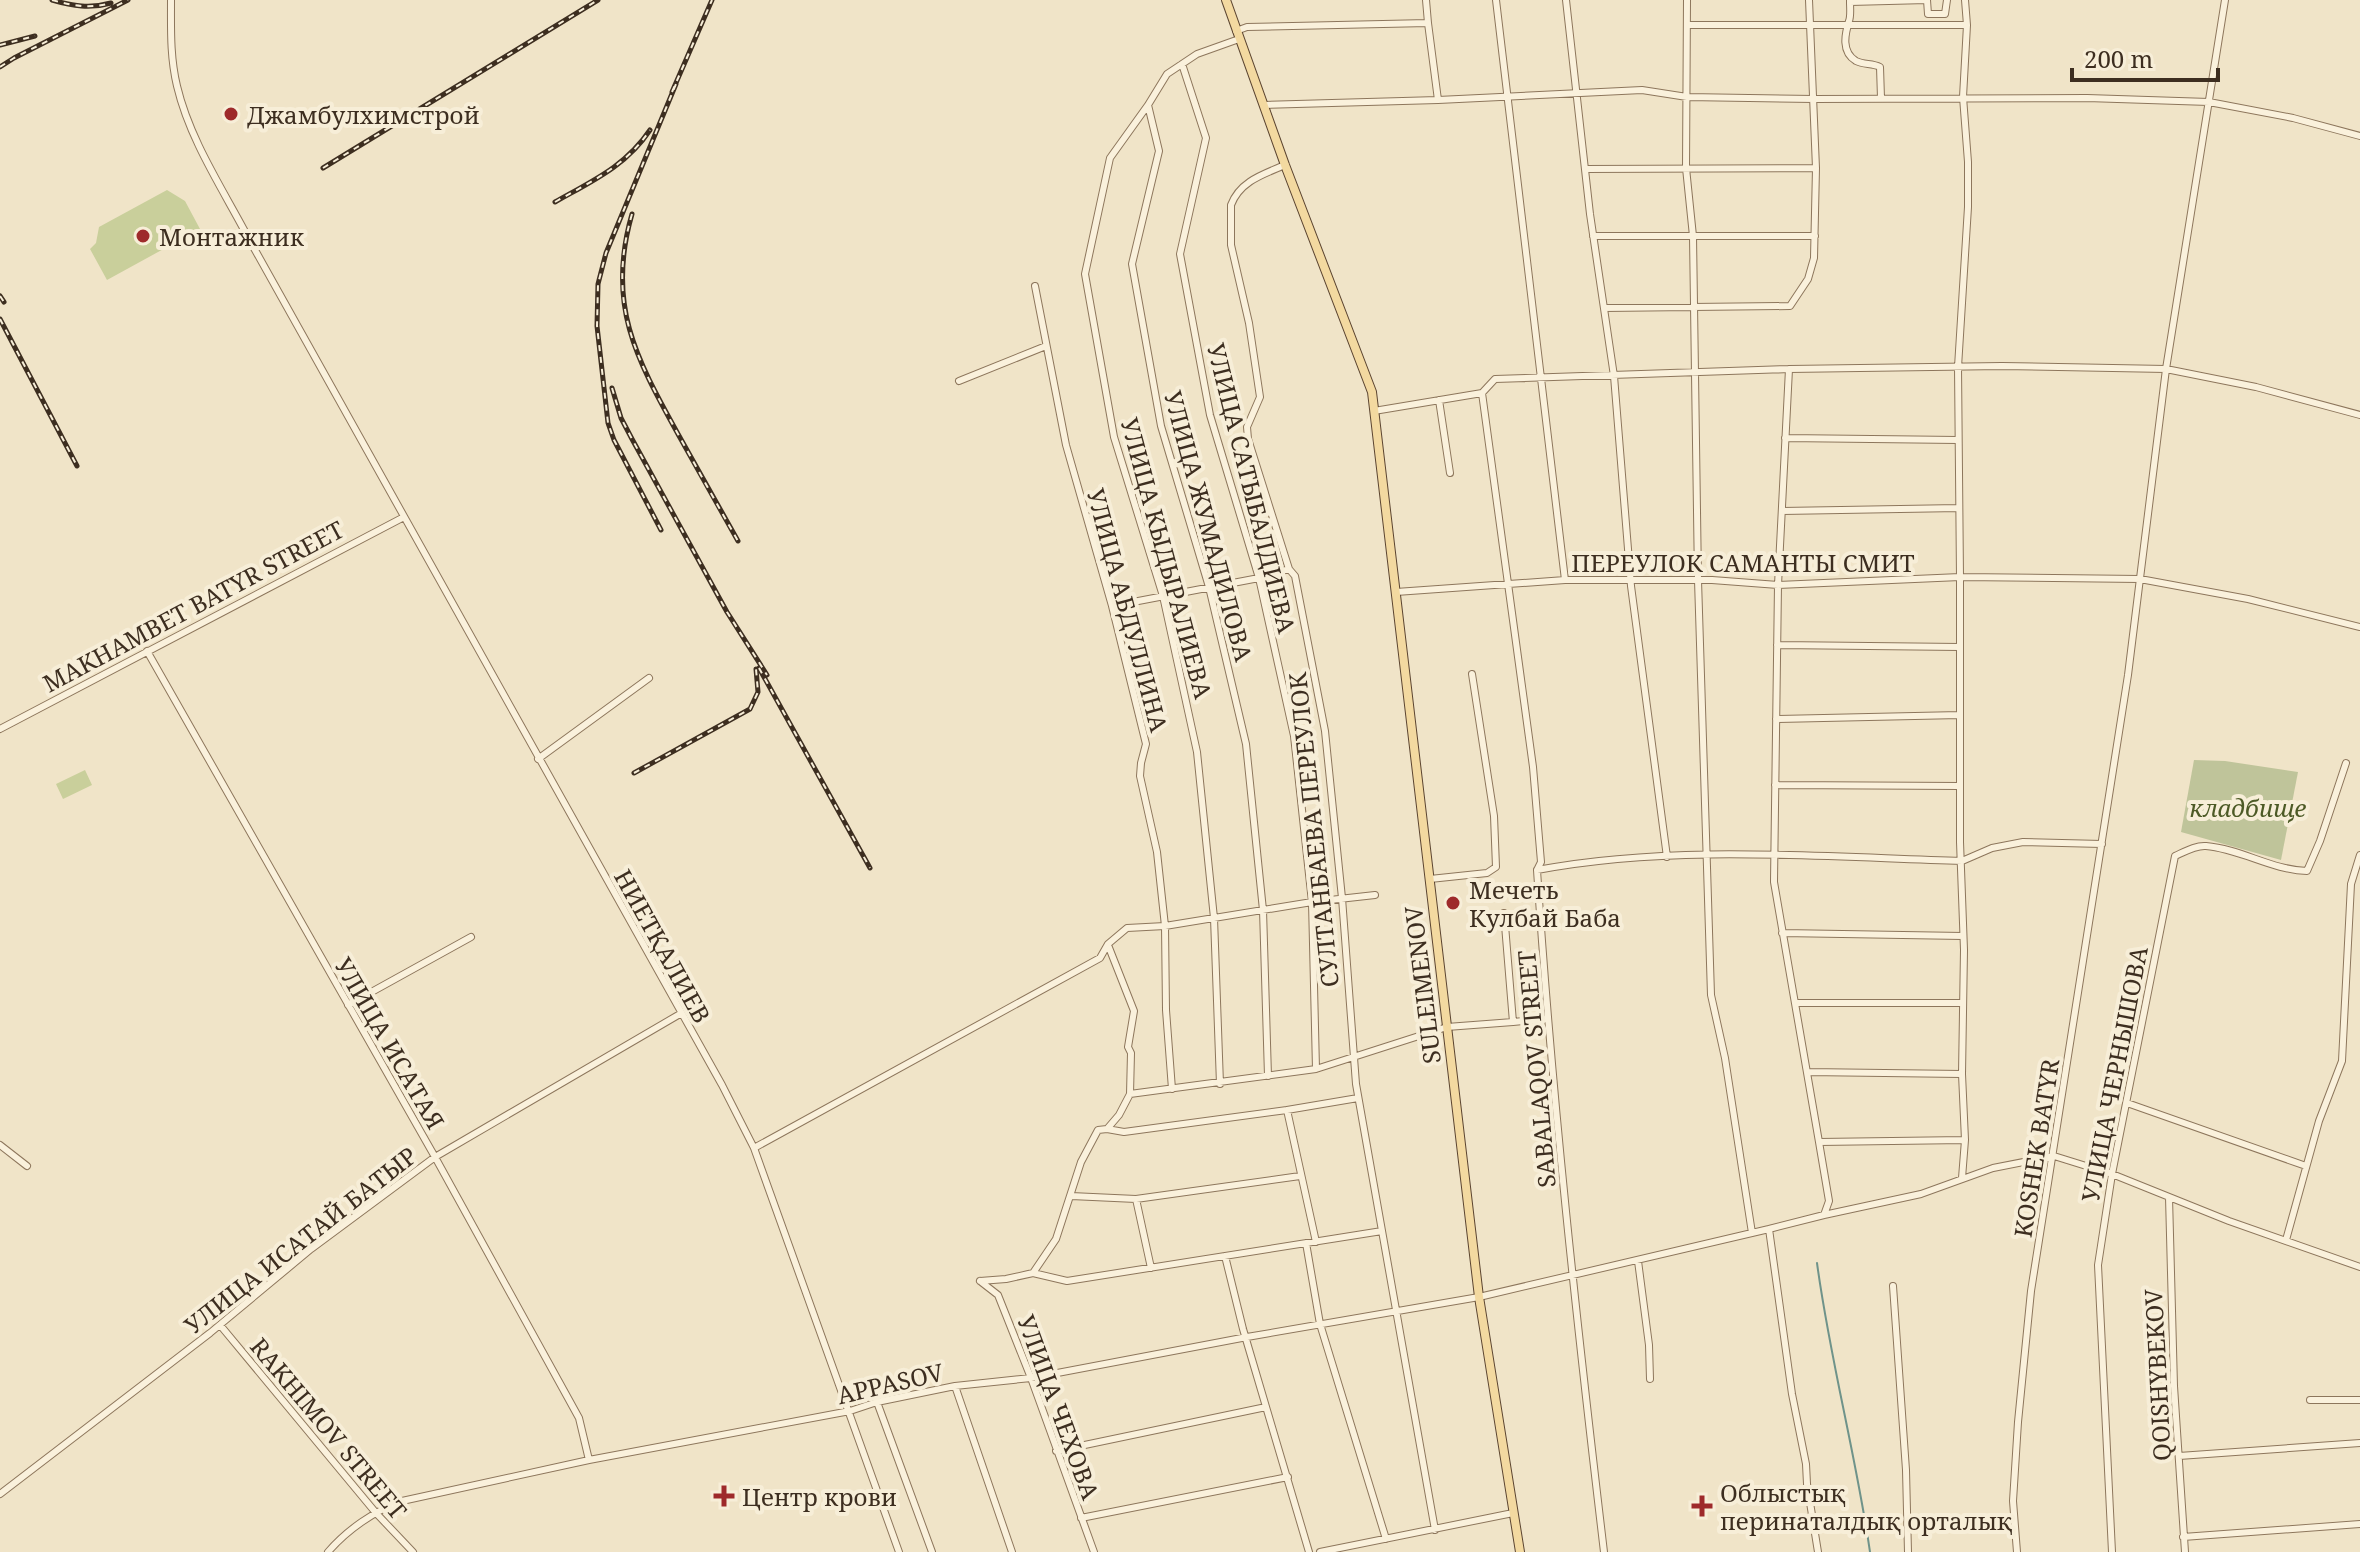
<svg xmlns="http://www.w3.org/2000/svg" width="2360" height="1552" font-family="'Noto Serif',serif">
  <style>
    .green { fill: #c9cf9b }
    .cemetery { fill: #bfc49a }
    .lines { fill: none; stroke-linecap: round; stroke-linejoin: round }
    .stream { stroke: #6f938a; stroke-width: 2 }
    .minor-casing { stroke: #8d765c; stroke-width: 8 }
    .major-casing { stroke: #5b4430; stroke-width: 10 }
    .minor { stroke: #faf1dc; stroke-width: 6 }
    .major { stroke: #f3d9a0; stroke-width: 8 }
    .rail-casing { stroke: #3d2e20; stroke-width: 5 }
    .rail { stroke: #f7eed8; stroke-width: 2; stroke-dasharray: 6; stroke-linecap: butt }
    .poi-dot { fill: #9e2a2b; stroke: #f7eed8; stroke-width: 3 }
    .labels { text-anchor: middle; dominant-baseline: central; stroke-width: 8; stroke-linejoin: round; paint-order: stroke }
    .poi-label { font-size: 24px; fill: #3d2e20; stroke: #f7eed8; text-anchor: start }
    .street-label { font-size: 24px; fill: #3d2e20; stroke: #f7eed8 }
    .park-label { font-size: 24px; font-style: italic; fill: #4d5a26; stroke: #f7eed8 }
  </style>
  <rect width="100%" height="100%" fill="#f0e4c8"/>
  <path class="green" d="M 167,190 L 185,201 L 200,229 L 107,280 L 90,249 L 96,243 L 99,227 Z
    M 85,770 L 92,785 L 63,799 L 56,784 Z"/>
  <path class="cemetery" d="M 2194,760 L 2225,761 L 2298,772 L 2281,860 L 2181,832 Z"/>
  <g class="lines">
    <path class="stream" d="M 1817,1263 C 1830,1360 1856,1455 1870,1552"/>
    <g class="minor-casing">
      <path id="minor" d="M 171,0 C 171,29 170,57 177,86 C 190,141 224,191 250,241 L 722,1085 L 754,1148 L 899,1552
        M 1496,0 L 1565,580
        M 1566,0 L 1590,214 L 1614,376 L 1631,586 L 1667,857
        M 1687,0 L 1686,168 L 1693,236 L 1698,580 L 1711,995 L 1725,1058 L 1752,1233
        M 1850,0 L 1850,2 L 1927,0
        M 1927,0 L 1928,14 L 1945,14 L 1947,0
        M 1850,2 C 1850,8 1851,16 1849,21 C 1845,34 1841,52 1856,61 C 1864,65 1872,63 1880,67 L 1881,98
        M 1428,23 L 1438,100 L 1642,90 L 1687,97 L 1814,99 L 2087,98 L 2209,102 L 2293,118 L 2360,136
        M 1687,25 L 1967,25
        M 1236,31 L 1247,27 L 1428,23 L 1426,0
        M 1239,39 L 1197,54 L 1167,74 L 1148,105 L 1159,151 L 1132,264 L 1161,426 L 1209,587 L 1246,744 L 1263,910 L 1268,1076
        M 1182,64 L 1206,138 L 1180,254 L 1210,415 L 1259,578 L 1294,736 L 1312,902 L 1316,1069
        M 1148,105 L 1110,158 L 1085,274 L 1114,437 L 1163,596 L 1197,752 L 1214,918 L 1220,1084
        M 1264,105 L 1438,100
        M 1285,165 C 1264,174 1240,181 1231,205 L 1231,245 L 1249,323 L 1260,397 L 1247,427 L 1248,439 L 1289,569 L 1295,576 L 1325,731 L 1342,898 L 1356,1084 L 1435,1530
        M 1585,169 L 1816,168
        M 1593,236 L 1815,236
        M 1035,286 L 1066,445 L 1112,606 L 1146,744 L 1141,763 L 1140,776 L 1157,852 L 1165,926 L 1166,1010 L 1172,1089
        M 1604,308 L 1790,306 L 1808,279 L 1814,258 L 1816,168 L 1809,0
        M 1789,369 L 1778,585 L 1774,882 L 1819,1142 L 1965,1140 L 1962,1074 L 1964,950 L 1960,842 L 1960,577 L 1958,367 L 1968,207 L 1968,162 L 1963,97 L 1967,25 L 1965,0
        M 959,381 L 1046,346
        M 1482,393 L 1533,767 L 1541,862 L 1537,870 C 1552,1098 1577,1325 1604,1552
        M 1439,400 L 1450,473
        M 1374,411 L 1482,393 L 1495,379 L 1789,369 L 2002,366 L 2166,369 L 2256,387 L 2360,415
        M 1785,438 L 1958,440
        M 1782,511 L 1959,508
        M 1396,592 L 1565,580 L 1712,580 L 1778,585 L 1960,577 L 2140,579 L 2248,599 L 2360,627
        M 1112,606 L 1259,578 L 1289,569
        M 1777,645 L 1960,647
        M 147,651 L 435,1157 L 579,1418 L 589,1460
        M 1776,719 L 1960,715
        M 0,729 L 404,517
        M 538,759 L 649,678
        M 1775,785 L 1960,786
        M 1537,870 C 1673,844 1824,857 1962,861 L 1992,848 L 2023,842 L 2102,844
        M 1430,879 L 1487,873 L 1496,867 L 1494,816 L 1472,674
        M 1504,913 L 1513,1022 L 1547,1019
        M 1782,933 L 1963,936
        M 1796,1003 L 1962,1003
        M 348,1005 L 471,937
        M 1807,1072 L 1962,1074
        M 1130,1094 L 1316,1069 L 1447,1027 L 1513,1022
        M 2127,1103 L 2306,1166
        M 1287,1110 L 1316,1242
        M 1107,1129 L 1124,1132 L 1287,1110 L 1358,1098
        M 1819,1142 L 1829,1201 L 1824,1215
        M 0,1145 L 27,1166
        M 754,1148 L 1100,958 L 1108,944 L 1127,928 L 1165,926 L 1312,902 L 1375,895
        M 1962,1178 L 1965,1140
        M 1071,1196 L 1136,1199 L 1300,1176
        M 2169,1197 L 2174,1386 L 2185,1552
        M 1136,1199 L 1151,1268
        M 1769,1229 L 1824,1215 L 1921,1194 L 1993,1168 L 2054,1156 L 2112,1174 L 2229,1221 L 2360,1267
        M 2286,1240 L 2319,1121 L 2342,1061 L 2351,884 L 2360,855
        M 1306,1243 L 1320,1324 L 1386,1539
        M 1225,1256 L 1243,1329 L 1309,1552
        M 1638,1261 L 1649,1345 L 1650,1379
        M 1033,1273 L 1056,1239 L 1081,1162 L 1098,1130 L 1107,1129 L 1119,1115 L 1130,1094 L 1131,1053 L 1128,1047 L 1134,1011 L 1108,945
        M 980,1281 L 1006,1279 L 1033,1273 L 1067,1281 L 1382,1231
        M 980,1281 L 998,1295 L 1031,1378 L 1094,1552
        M 1893,1286 L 1906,1470 L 1908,1552
        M 220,1325 L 376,1513 L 413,1552
        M 955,1386 L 1012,1552
        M 2310,1400 L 2360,1400
        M 877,1402 L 932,1552
        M 1056,1451 L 1266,1407
        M 2179,1456 L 2360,1443
        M 0,1494 L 210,1333 L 311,1249 L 435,1157 L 680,1014
        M 1081,1518 L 1288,1477
        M 2183,1537 L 2360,1524
        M 328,1552 C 347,1530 374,1511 402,1501 L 589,1460 L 850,1411 L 877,1402 L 955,1386 L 1031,1378 L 1247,1337 L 1479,1297 L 1769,1229 L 1792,1394 L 1806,1464 L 1807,1484 L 1818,1552
        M 1320,1552 L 1513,1513
        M 2017,1552 L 2013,1501 L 2018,1422 L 2031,1291 L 2128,675 L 2166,369 L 2225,0
        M 2112,1552 L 2098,1265 L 2112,1174 L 2175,856 C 2184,852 2196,845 2206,846 C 2241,849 2272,870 2307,871 L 2320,841 L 2346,763"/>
    </g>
    <g class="major-casing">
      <path id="major" d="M 1226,0 L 1285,165 L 1372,392 L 1479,1297 L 1520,1552"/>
    </g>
    <use href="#minor" class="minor"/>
    <use href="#major" class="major"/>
    <g class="rail-casing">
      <path id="rail" d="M 52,0 C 73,6 90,9 111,3
        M 0,45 L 35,36
        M 0,67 L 14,58 L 128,0
        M 672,92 L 712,0
        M 323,168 L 598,0
        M 555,202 C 592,181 626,166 650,130
        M 632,214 C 606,304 636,358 678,434 C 698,470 718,506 738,541
        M 0,296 L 4,302
        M 0,319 L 77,466
        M 612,388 L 621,418 L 632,439 L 727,612 L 767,675
        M 661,530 L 614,440 L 608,423 L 597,326 L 598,284 L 606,253 L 676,84
        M 759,668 L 870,868
        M 634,773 L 750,709 L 758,692 L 756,669"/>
    </g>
    <use href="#rail" class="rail"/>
  </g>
  <g class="poi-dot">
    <circle cx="231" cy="114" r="8"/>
    <circle cx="143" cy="236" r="8"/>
    <circle cx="1453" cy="903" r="8"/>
    <path d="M720 1484h8v8h8v8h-8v8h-8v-8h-8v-8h8z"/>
    <path d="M1698 1494h8v8h8v8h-8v8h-8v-8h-8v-8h8z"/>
  </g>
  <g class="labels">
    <g class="poi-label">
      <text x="247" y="114">Джамбулхимстрой</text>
      <text x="159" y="236">Монтажник</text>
      <text x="1469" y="889">Мечеть<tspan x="1469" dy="28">Кулбай Баба</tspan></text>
      <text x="1720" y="1492">Облыстық<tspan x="1720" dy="28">перинаталдық орталық</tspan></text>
      <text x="742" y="1496">Центр крови</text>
    </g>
    <g class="street-label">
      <text transform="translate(1252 488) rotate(76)">УЛИЦА САТЫБАЛДИЕВА</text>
      <text transform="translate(1209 526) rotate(75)">УЛИЦА ЖУМАДИЛОВА</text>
      <text transform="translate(1167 558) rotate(75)">УЛИЦА КЫДЫРАЛИЕВА</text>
      <text x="1743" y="562">ПЕРЕУЛОК САМАНТЫ СМИТ</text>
      <text transform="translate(193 606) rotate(-28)">MAKHAMBET BATYR STREET</text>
      <text transform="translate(1128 610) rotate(75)">УЛИЦА АБДУЛЛИНА</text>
      <text transform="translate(1313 830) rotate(-96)">СУЛТАНБАЕВА ПЕРЕУЛОК</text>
      <text transform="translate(663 946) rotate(61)">НИЕТҚАЛИЕВ</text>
      <text transform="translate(1422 985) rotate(-97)">SULEIMENOV</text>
      <text transform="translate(390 1043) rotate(60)">УЛИЦА ИСАТАЯ</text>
      <text transform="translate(1536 1069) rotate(-95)">SABALAQOV STREET</text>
      <text transform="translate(2114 1074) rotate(-79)">УЛИЦА ЧЕРНЫШОВА</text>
      <text transform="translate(2036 1148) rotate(-81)">KOSHEK BATYR</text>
      <text transform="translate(300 1240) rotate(-38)">УЛИЦА ИСАТАЙ БАТЫР</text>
      <text transform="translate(2157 1375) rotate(-93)">QOISHYBEKOV</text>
      <text transform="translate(890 1383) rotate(-13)">APPASOV</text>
      <text transform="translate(1059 1407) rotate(70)">УЛИЦА ЧЕХОВА</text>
      <text transform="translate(329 1428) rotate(50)">RAKHIMOV STREET</text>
    </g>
    <g class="park-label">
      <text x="2248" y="807">кладбище</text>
    </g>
  </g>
  <path d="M2072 68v12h146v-12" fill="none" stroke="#3d2e20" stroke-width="4"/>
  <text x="2084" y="68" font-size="24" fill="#3d2e20" stroke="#f7eed8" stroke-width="6" paint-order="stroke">200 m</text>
</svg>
